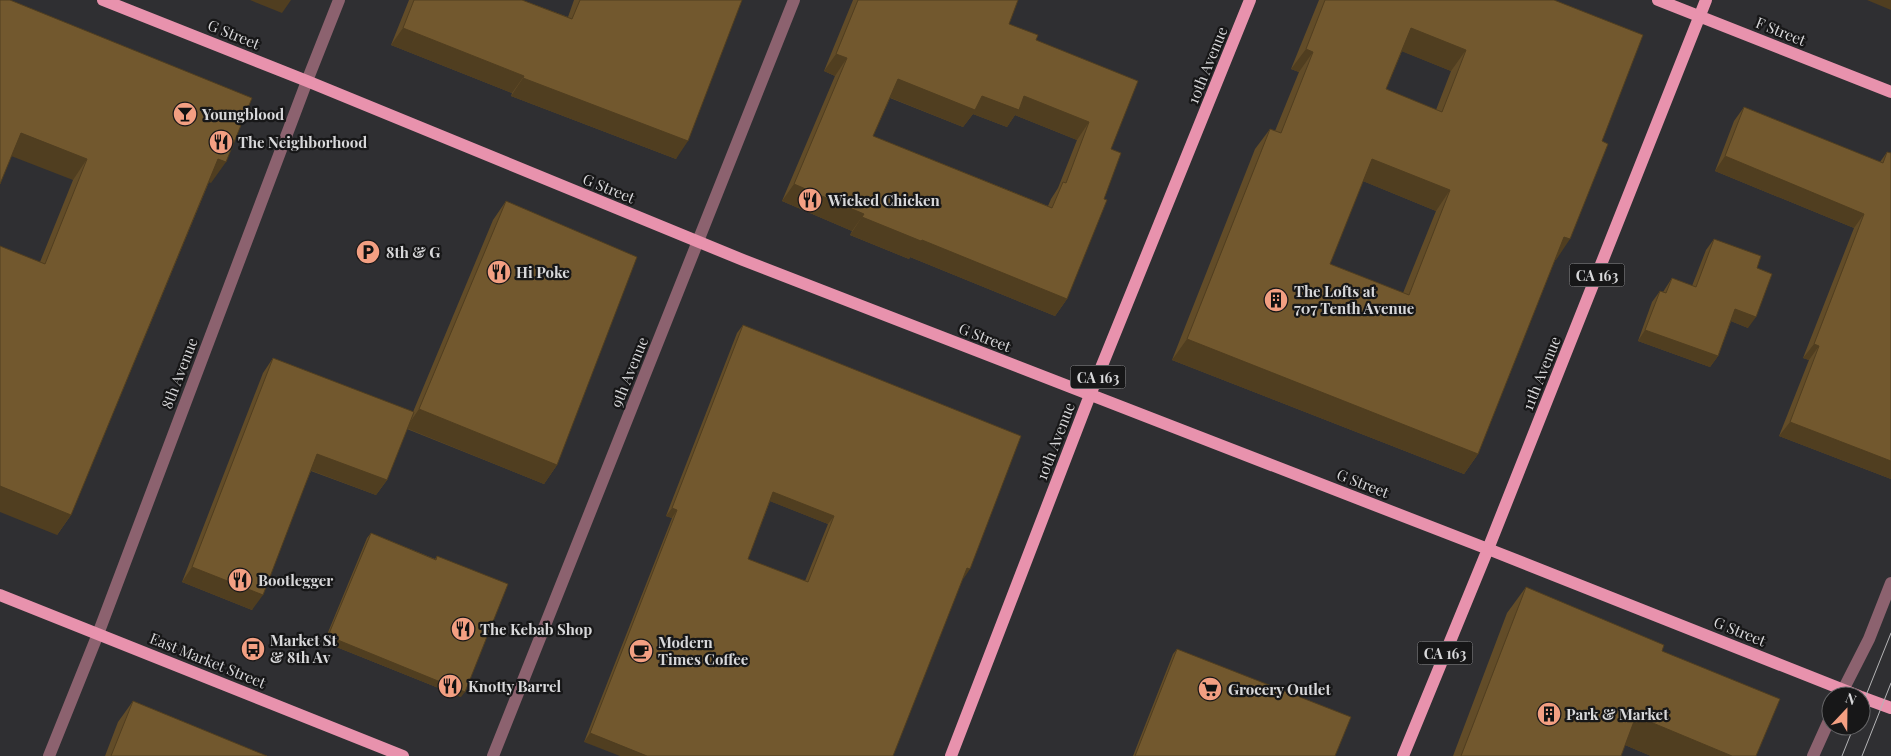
<svg xmlns="http://www.w3.org/2000/svg" width="1891" height="756" font-family="'Playfair Display',serif">
  <style>
    .lines { fill: none; stroke-linecap: round; stroke-linejoin: round }
    .minor { stroke: #8c626f; stroke-width: 12 }
    .major { stroke: #e892ad; stroke-width: 12 }
    .tram { stroke: #b5b5b7; stroke-width: 1 }
    .wall { fill: #624c28; fill-rule: evenodd }
    .shaded-wall { fill: #503e20 }
    .building { fill: #72582e; stroke: #503e20; fill-rule: evenodd }
    .labels { text-anchor: middle; dominant-baseline: central; stroke-width: 4.5; stroke-linejoin: round; paint-order: stroke }
    .shield { fill: #171718; stroke: #9e9ea0; stroke-width: 1 }
    .shield-label { font-size: 14px; font-weight: bold; fill: #d8d8da }
    .street-label { font-size: 15px; fill: #d8d8da; stroke: #171718 }
    .poi-label { font-size: 15px; font-weight: bold; fill: #d8d8da; stroke: #171718; text-anchor: start }
  </style>
  <rect width="100%" height="100%" fill="#2f2f32"/>
  <g class="lines">
    <path class="minor" d="M 1840,696 L 1869,639 L 1891,583
      M 49,756 L 98,634 L 307,81 L 339,0
      M 493,756 L 794,0
      M 1813,756 L 1831,716"/>
    <path class="major" d="M 103,0 L 307,81 L 743,260 L 1488,549 L 1859,696
      M 1658,0 L 1891,92
      M 0,595 L 403,756
      M 1861,697 L 1891,708
      M 951,756 L 1090,395 L 1250,0
      M 1403,756 L 1488,549 L 1706,0"/>
    <path class="tram" d="M 1861,708 L 1891,633
      M 1842,756 L 1854,726
      M 1862,756 L 1891,683"/>
  </g>
  <path class="wall" d="M 0,0 L 211,183 L 209,182 L 71,515 L 57,535 L 40,262 L 73,180 Z
    M 409,0 L 522,0 L 568,17 L 574,0 L 742,0 L 676,159 L 511,96 L 512,93 L 391,45 Z
    M 853,0 L 1018,0 L 1009,24 L 1036,40 L 1111,149 L 1104,199 L 1067,299 L 1055,316 L 910,257 L 909,259 L 850,235 L 852,231 L 782,201 L 835,76 L 824,71 ZM 890,98 L 963,127 L 973,114 L 1007,127 L 1015,115 L 1077,140 L 1058,188 L 1051,199 L 1048,206 L 873,136 Z
    M 1319,0 L 1554,0 L 1556,260 L 1555,260 L 1478,454 L 1464,474 L 1172,360 L 1255,149 L 1270,129 L 1275,131 L 1299,72 L 1291,69 ZM 1402,51 L 1451,71 L 1436,110 L 1386,89 ZM 1363,181 L 1436,211 L 1403,293 L 1330,264 Z
    M 1744,107 L 1880,162 L 1887,152 L 1891,479 L 1779,436 L 1809,360 L 1803,358 L 1854,228 L 1715,171 L 1734,121 Z
    M 506,201 L 557,465 L 544,484 L 407,429 L 387,480 L 376,495 L 311,471 L 252,610 L 182,582 L 263,373 L 273,358 L 413,412 L 493,220 Z
    M 1714,239 L 1757,268 L 1748,328 L 1731,321 L 1718,356 L 1710,367 L 1638,341 L 1652,302 L 1660,291 L 1663,292 L 1672,278 L 1692,286 L 1706,250 Z
    M 743,325 L 964,578 L 584,742 L 672,518 L 666,516 L 737,333 ZM 770,501 L 828,524 L 805,581 L 748,559 Z
    M 371,533 L 435,559 L 437,556 L 461,697 L 324,642 L 367,538 Z
    M 1526,587 L 1662,651 L 1756,756 L 1651,756 L 1625,745 L 1621,756 L 1453,756 L 1507,613 Z
    M 1177,649 L 1335,756 L 1133,756 L 1173,654 Z
    M 133,701 L 267,756 L 105,756 L 118,722 Z"/>
  <path class="shaded-wall" d="M 250,0 L 291,0 L 282,13 Z
    M 1867,0 L 1891,0 L 1891,10 Z
    M 403,28 L 524,76 L 512,93 L 391,45 Z
    M 1411,28 L 1466,50 L 1451,71 L 1396,49 Z
    M 1306,49 L 1313,52 L 1299,72 L 1291,69 Z
    M 836,54 L 847,58 L 835,76 L 824,71 Z
    M 523,78 L 688,141 L 676,159 L 511,96 Z
    M 898,79 L 982,96 L 1024,96 L 1089,122 L 1077,140 L 1015,115 L 1007,127 L 973,114 L 963,127 L 886,96 Z
    M 21,133 L 87,159 L 73,180 L 6,154 Z
    M 1725,156 L 1864,214 L 1854,228 L 1715,171 Z
    M 218,159 L 226,162 L 211,183 L 204,179 Z
    M 1372,159 L 1450,190 L 1436,211 L 1358,179 Z
    M 794,184 L 864,214 L 852,231 L 782,201 Z
    M 862,217 L 922,240 L 1067,299 L 1055,316 L 910,257 L 909,259 L 850,235 Z
    M 1564,237 L 1570,239 L 1556,260 L 1550,257 Z
    M 1735,309 L 1756,317 L 1748,328 L 1728,320 Z
    M 1645,330 L 1718,356 L 1710,367 L 1638,341 Z
    M 1187,339 L 1478,454 L 1464,474 L 1172,360 Z
    M 1814,344 L 1819,346 L 1809,360 L 1803,358 Z
    M 419,409 L 557,465 L 544,484 L 406,428 Z
    M 1790,422 L 1891,461 L 1891,479 L 1779,436 Z
    M 317,454 L 387,480 L 376,495 L 307,469 Z
    M 0,486 L 71,515 L 57,535 L 0,512 Z
    M 773,492 L 834,516 L 828,524 L 767,500 Z
    M 672,508 L 677,510 L 672,518 L 666,516 Z
    M 192,567 L 263,595 L 252,610 L 182,582 Z
    M 967,568 L 970,569 L 964,578 L 961,577 Z
    M 328,636 L 465,692 L 461,697 L 324,642 Z
    M 1636,716 L 1732,756 L 1651,756 L 1618,742 Z
    M 590,733 L 647,756 L 620,756 L 584,742 Z"/>
  <path class="building" d="M 0,0 L 10,0 L 252,98 L 226,162 L 218,159 L 71,515 L 0,486 L 0,246 L 45,264 L 87,159 L 21,133 L 0,184 Z
    M 414,0 L 522,0 L 572,19 L 580,0 L 742,0 L 688,141 L 523,78 L 524,76 L 403,28 Z
    M 858,0 L 1018,0 L 1009,24 L 1038,35 L 1036,40 L 1138,81 L 1111,149 L 1121,153 L 1104,199 L 1107,200 L 1067,299 L 922,240 L 921,241 L 862,217 L 864,214 L 794,184 L 847,58 L 836,54 ZM 898,79 L 975,110 L 982,96 L 1019,110 L 1024,96 L 1089,122 L 1066,183 L 1063,182 L 1052,208 L 873,136 Z
    M 1325,0 L 1554,0 L 1643,35 L 1602,141 L 1608,144 L 1570,239 L 1564,237 L 1478,454 L 1187,339 L 1270,129 L 1281,133 L 1313,52 L 1306,49 ZM 1411,28 L 1466,50 L 1442,112 L 1386,89 ZM 1372,159 L 1450,190 L 1409,295 L 1330,264 Z
    M 1744,107 L 1883,163 L 1887,152 L 1891,153 L 1891,461 L 1790,422 L 1819,346 L 1814,344 L 1864,214 L 1725,156 Z
    M 506,201 L 637,257 L 557,465 L 419,409 Z
    M 1714,239 L 1761,256 L 1757,268 L 1772,274 L 1756,317 L 1735,309 L 1718,356 L 1645,330 L 1660,291 L 1666,293 L 1672,278 L 1696,287 Z
    M 743,325 L 1021,436 L 970,569 L 967,568 L 893,756 L 647,756 L 590,733 L 677,510 L 672,508 ZM 773,492 L 834,516 L 808,582 L 748,559 Z
    M 273,358 L 414,412 L 387,480 L 317,454 L 263,595 L 192,567 Z
    M 371,533 L 436,560 L 437,556 L 508,584 L 465,692 L 328,636 Z
    M 1526,587 L 1664,645 L 1662,651 L 1780,699 L 1756,756 L 1732,756 L 1636,716 L 1621,756 L 1461,756 Z
    M 1177,649 L 1351,717 L 1335,756 L 1135,756 Z
    M 133,701 L 267,756 L 111,756 Z"/>
  <defs>
    <g id="bar-disc" transform="scale(1.25)"><circle r="9.5" fill="#f39f82" stroke="#171718"/><path d="M-6-5H6L.8 .8V4.5H3.5V6h-7V4.5H-.8V.8Z" fill="#111"/></g>
    <g id="restaurant-disc" transform="scale(1.25)"><circle r="9.5" fill="#f39f82" stroke="#171718"/><path d="M-5-6h1v4h1v-4h1v4h1v-4h1v5L-1.5 .5V6h-2V.5L-5-1ZM5-6V6H3V1.5H1.5Q1.5-4 5-6Z" fill="#111"/></g>
    <g id="parking-disc" transform="scale(1.25)"><circle r="9.5" fill="#f39f82" stroke="#171718"/><path d="M-3.5-5.5H1a3.5 3.5 0 0 1 0 7H-1V5.5H-3.5ZM-1-3.4V-.6H.8a1.4 1.4 0 0 0 0-2.8Z" fill="#111"/></g>
    <g id="building-disc" transform="scale(1.25)"><circle r="9.5" fill="#f39f82" stroke="#171718"/><path d="M-4-6H4V6H1V3H-1V6H-4ZM-2.5-4.3h1.7v1.8h-1.7ZM.8-4.3h1.7v1.8H.8ZM-2.5-1h1.7V.8h-1.7ZM.8-1h1.7V.8H.8Z" fill="#111"/></g>
    <g id="bus-disc" transform="scale(1.25)"><circle r="9.5" fill="#f39f82" stroke="#171718"/><path d="M-5-6H5V4H4V6H2V4H-2V6H-4V4H-5ZM-3.5-4V0h7V-4ZM-3.5 1.2v1.5H-2V1.2ZM2 1.2v1.5H3.5V1.2Z" fill="#111"/></g>
    <g id="cafe-disc" transform="scale(1.25)"><circle r="9.5" fill="#f39f82" stroke="#171718"/><path d="M-5.5-4.5H6V0H3Q3 3.5 0 3.5H-2.5Q-5.5 3.5-5.5 0ZM3-3.2v2h1.7v-2ZM-6 4.5H4V6H-6Z" fill="#111"/></g>
    <g id="supermarket-disc" transform="scale(1.25)"><circle r="9.5" fill="#f39f82" stroke="#171718"/><path d="M-6-5.5h2.5l.6 2H6L4.5 2H-2.5L-4.4-4H-6ZM-1.5 3.2a1.3 1.3 0 1 0 .1 0ZM3 3.2a1.3 1.3 0 1 0 .1 0Z" fill="#111"/></g>
  </defs>
  <g fill-rule="evenodd">
    <use href="#bar-disc" x="185" y="114"/>
    <use href="#restaurant-disc" x="221" y="142"/>
    <use href="#restaurant-disc" x="810" y="200"/>
    <use href="#parking-disc" x="368" y="252"/>
    <use href="#restaurant-disc" x="499" y="272"/>
    <use href="#building-disc" x="1276" y="300"/>
    <use href="#restaurant-disc" x="240" y="580"/>
    <use href="#restaurant-disc" x="463" y="629"/>
    <use href="#bus-disc" x="253" y="649"/>
    <use href="#cafe-disc" x="641" y="651"/>
    <use href="#restaurant-disc" x="450" y="686"/>
    <use href="#supermarket-disc" x="1210" y="689"/>
    <use href="#building-disc" x="1549" y="714"/>
  </g>
  <g class="labels">
    <g class="shield">
      <rect x="1569.5" y="263.5" width="55" height="23" rx="4"/>
      <rect x="1070.5" y="365.5" width="55" height="23" rx="4"/>
      <rect x="1417.5" y="641.5" width="55" height="23" rx="4"/>
    </g>
    <g class="shield-label">
      <text x="1597" y="275">CA 163</text>
      <text x="1098" y="377">CA 163</text>
      <text x="1445" y="653">CA 163</text>
    </g>
    <g class="street-label">
      <text transform="translate(1781 31) rotate(22)">F Street</text>
      <text transform="translate(234 34) rotate(22)">G Street</text>
      <text transform="translate(1207 65) rotate(-68)">10th Avenue</text>
      <text transform="translate(609 188) rotate(22)">G Street</text>
      <text transform="translate(985 337) rotate(21)">G Street</text>
      <text transform="translate(629 372) rotate(-68)">9th Avenue</text>
      <text transform="translate(179 373) rotate(-69)">8th Avenue</text>
      <text transform="translate(1541 373) rotate(-68)">11th Avenue</text>
      <text transform="translate(1055 441) rotate(-69)">10th Avenue</text>
      <text transform="translate(1363 483) rotate(21)">G Street</text>
      <text transform="translate(1740 631) rotate(22)">G Street</text>
      <text transform="translate(208 660) rotate(22)">East Market Street</text>
    </g>
    <g class="poi-label">
      <text x="202" y="114">Youngblood</text>
      <text x="238" y="142">The Neighborhood</text>
      <text x="828" y="200">Wicked Chicken</text>
      <text x="386" y="252">8th &amp; G</text>
      <text x="516" y="272">Hi Poke</text>
      <text x="1294" y="291">The Lofts at<tspan x="1294" dy="17">707 Tenth Avenue</tspan></text>
      <text x="258" y="580">Bootlegger</text>
      <text x="480" y="629">The Kebab Shop</text>
      <text x="270" y="640">Market St<tspan x="270" dy="17">&amp; 8th Av</tspan></text>
      <text x="658" y="642">Modern<tspan x="658" dy="17">Times Coffee</tspan></text>
      <text x="468" y="686">Knotty Barrel</text>
      <text x="1228" y="689">Grocery Outlet</text>
      <text x="1566" y="714">Park &amp; Market</text>
    </g>
  </g>
  <g transform="translate(1846 711) rotate(22)"><circle r="24" fill="#171718" stroke="#646466"/>
  <path d="M0-4L9 19L0 12L-9 19Z" fill="#f39f82"/>
  <text y="-8" font-size="14" font-weight="bold" text-anchor="middle" fill="#d8d8da">N</text>
  </g>
</svg>
